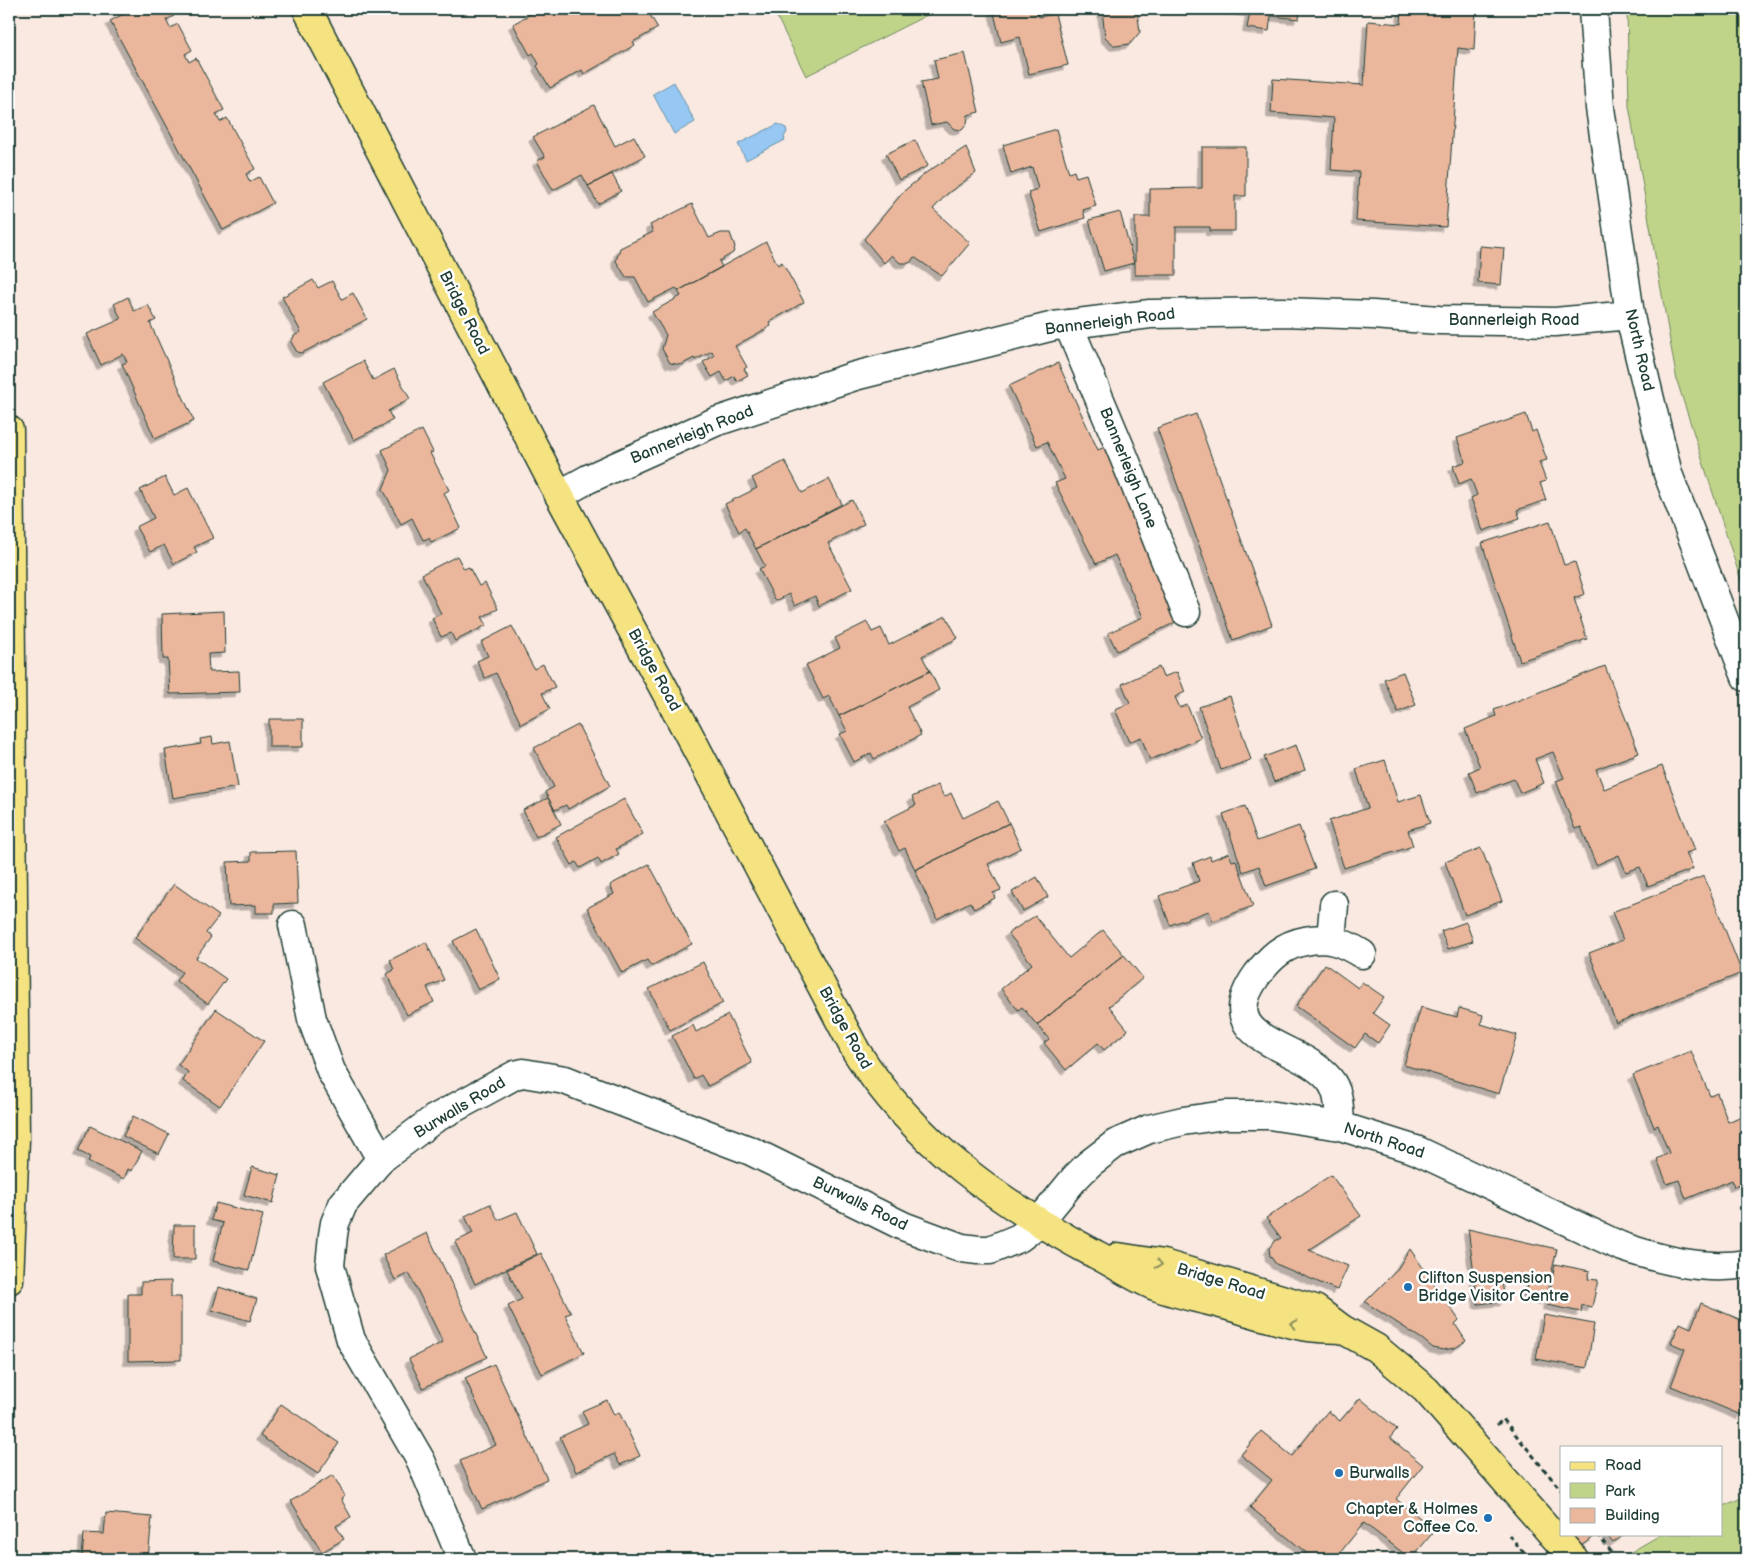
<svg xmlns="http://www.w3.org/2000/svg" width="1755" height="1568" font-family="'Balsamiq Sans',sans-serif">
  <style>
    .green { fill: #c0d489; stroke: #70885e }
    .water { fill: #96c8f3; stroke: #6690a7 }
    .building { fill: #eab69c; stroke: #1f3d34; filter: url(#shadow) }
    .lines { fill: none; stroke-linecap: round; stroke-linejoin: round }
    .minor-casing { stroke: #1f3d34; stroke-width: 31 }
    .major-casing { stroke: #1f3d34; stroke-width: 31 }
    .path { stroke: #1f3d34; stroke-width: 3; stroke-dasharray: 5 4; stroke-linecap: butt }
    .minor { stroke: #fff; stroke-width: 28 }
    .major { stroke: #f5e382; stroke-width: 28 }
    .oneway { stroke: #8a905b }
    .poi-dot { fill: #1f6fb2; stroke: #fff; stroke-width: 2 }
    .labels { text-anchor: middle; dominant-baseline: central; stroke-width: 5; stroke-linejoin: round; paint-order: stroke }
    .street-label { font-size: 16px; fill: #1f3d34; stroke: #fff }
    .poi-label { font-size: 16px; fill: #1f3d34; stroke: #fff; text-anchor: start }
  </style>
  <defs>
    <filter id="shadow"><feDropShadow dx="-4.5" dy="4.5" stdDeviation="0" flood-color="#0004"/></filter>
  </defs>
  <rect width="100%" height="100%" fill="#f9e9e1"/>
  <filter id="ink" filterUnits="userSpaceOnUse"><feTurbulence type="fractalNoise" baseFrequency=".02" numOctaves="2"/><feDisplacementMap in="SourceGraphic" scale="10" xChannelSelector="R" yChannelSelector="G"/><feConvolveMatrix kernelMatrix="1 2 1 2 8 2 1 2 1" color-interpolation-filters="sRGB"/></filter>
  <g filter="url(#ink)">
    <path class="green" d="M 773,9 L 939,9 L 806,76 Z
      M 1627,9 L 1746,9 L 1746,596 L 1677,381 L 1629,106 Z
      M 1746,1496 L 1746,1559 L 1619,1559 L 1662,1534 L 1721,1534 L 1721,1507 Z"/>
    <path class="water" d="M 674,82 L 695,122 L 674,134 L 653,94 Z
      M 778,124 L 786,128 L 787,132 L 784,137 L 785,140 L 746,160 L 738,144 Z"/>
    <path class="building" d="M 133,9 L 170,9 L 174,16 L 166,20 L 170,28 L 178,24 L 192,50 L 185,54 L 189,62 L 196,58 L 224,110 L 216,114 L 220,122 L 227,118 L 255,169 L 246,174 L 250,182 L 259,177 L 273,203 L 223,230 L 110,21 Z
      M 539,9 L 660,9 L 650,15 L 658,28 L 633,42 L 635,45 L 584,74 L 582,70 L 550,88 L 537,66 L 539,64 L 533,53 L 530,55 L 513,24 Z
      M 993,9 L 1037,9 L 1039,17 L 1055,14 L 1068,65 L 1029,74 L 1020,37 L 1001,42 Z
      M 1102,9 L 1137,9 L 1140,32 L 1130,44 L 1115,46 L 1105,37 Z
      M 1227,9 L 1300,9 L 1299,19 L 1271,16 L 1269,31 L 1247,28 L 1250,12 Z
      M 1402,9 L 1476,9 L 1474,50 L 1458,48 L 1446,227 L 1356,221 L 1359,172 L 1331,170 L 1334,118 L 1271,113 L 1273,79 L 1364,85 L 1368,21 L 1401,24 Z
      M 965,53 L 979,112 L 968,115 L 967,124 L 962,130 L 954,129 L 947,122 L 931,125 L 921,82 L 938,79 L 934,60 Z
      M 594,105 L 615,146 L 634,136 L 645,156 L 588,186 L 582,175 L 553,190 L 537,161 L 545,157 L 533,137 Z
      M 1056,129 L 1069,173 L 1074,171 L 1076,177 L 1086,174 L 1096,206 L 1083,210 L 1085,218 L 1041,232 L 1028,192 L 1038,189 L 1032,167 L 1011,174 L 1003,145 Z
      M 915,140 L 928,166 L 899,180 L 886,154 Z
      M 966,147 L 976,173 L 948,193 L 933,209 L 970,243 L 942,276 L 914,257 L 910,263 L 900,263 L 892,255 L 884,263 L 864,239 L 904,191 L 927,172 Z
      M 1202,147 L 1246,147 L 1246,196 L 1235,196 L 1235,231 L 1210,231 L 1210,227 L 1176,227 L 1176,275 L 1135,275 L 1135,217 L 1150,217 L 1150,189 L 1202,188 Z
      M 612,174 L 621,191 L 598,204 L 588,186 Z
      M 692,204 L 709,238 L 721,233 L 730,233 L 735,247 L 733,253 L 719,261 L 722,267 L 678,291 L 676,288 L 648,302 L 635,277 L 626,277 L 616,261 L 620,248 L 653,232 L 650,225 Z
      M 1120,212 L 1134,263 L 1104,271 L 1089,220 Z
      M 766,242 L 778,265 L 782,262 L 804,302 L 769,322 L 771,326 L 735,346 L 747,367 L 744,369 L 748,375 L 737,381 L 734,376 L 726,381 L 721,372 L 712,377 L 703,362 L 714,356 L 712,351 L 695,360 L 694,358 L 681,365 L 670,363 L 662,349 L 666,335 L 652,312 L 681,296 L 678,291 Z
      M 1480,246 L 1504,248 L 1501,285 L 1478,283 Z
      M 313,280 L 318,288 L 332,281 L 342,299 L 353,293 L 367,319 L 302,353 L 297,352 L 291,342 L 294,336 L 301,332 L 282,297 Z
      M 128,297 L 134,311 L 148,305 L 156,320 L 150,323 L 194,421 L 155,439 L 122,364 L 127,362 L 123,354 L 101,365 L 87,334 L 121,319 L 114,304 Z
      M 363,361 L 373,380 L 394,369 L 410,399 L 388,411 L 393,420 L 354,440 L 323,382 Z
      M 1058,363 L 1098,450 L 1105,447 L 1178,621 L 1117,651 L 1108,633 L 1143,617 L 1115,555 L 1096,564 L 1055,483 L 1065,479 L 1047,442 L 1037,446 L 1009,386 Z
      M 1196,414 L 1272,625 L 1233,640 L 1157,428 Z
      M 1526,414 L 1532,432 L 1536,430 L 1547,460 L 1539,462 L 1546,481 L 1540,483 L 1546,500 L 1517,510 L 1520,518 L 1483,531 L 1471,498 L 1477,495 L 1471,479 L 1459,484 L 1453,466 L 1465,462 L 1457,438 Z
      M 422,430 L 433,452 L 430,453 L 449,490 L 444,493 L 461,528 L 431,542 L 429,538 L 423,540 L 412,518 L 401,524 L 383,489 L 391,470 L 382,450 Z
      M 785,461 L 802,493 L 829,479 L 842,504 L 756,549 L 745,528 L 739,532 L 725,504 L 757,488 L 752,478 Z
      M 165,477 L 174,495 L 188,488 L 213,538 L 194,547 L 197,552 L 174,564 L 164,545 L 150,552 L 136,527 L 154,518 L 140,490 Z
      M 852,500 L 864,524 L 828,543 L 852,589 L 819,606 L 815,596 L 795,606 L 789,594 L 776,601 L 759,569 L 765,566 L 756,549 Z
      M 1550,521 L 1564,565 L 1575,562 L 1585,594 L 1574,598 L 1587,639 L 1520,661 L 1482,543 Z
      M 457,556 L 464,569 L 469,567 L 479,586 L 485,583 L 498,609 L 482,617 L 487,625 L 455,641 L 451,633 L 441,637 L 432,618 L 441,614 L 422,574 Z
      M 224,611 L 225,653 L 208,654 L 209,672 L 239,671 L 240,692 L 170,694 L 168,659 L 163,659 L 162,614 Z
      M 946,616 L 958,638 L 922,656 L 930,671 L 839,716 L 829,696 L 823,699 L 806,665 L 840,648 L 835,638 L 867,622 L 872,632 L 881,628 L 889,645 Z
      M 512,626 L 534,669 L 543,664 L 555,687 L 542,693 L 550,709 L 521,724 L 496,673 L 485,678 L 477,661 L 488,656 L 481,642 Z
      M 1605,666 L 1639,753 L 1596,769 L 1604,789 L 1662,766 L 1695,850 L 1686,853 L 1693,869 L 1648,886 L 1640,867 L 1626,872 L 1619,855 L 1596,865 L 1581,827 L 1575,829 L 1556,781 L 1564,778 L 1553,752 L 1535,759 L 1544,783 L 1520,793 L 1514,779 L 1477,793 L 1469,772 L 1480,767 L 1465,729 L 1496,716 L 1494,710 Z
      M 1159,667 L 1163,677 L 1177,672 L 1185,692 L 1175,697 L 1180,708 L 1187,705 L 1201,738 L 1150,760 L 1141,737 L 1129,742 L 1115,709 L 1130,703 L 1122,684 Z
      M 930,671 L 939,690 L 907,707 L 921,735 L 874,759 L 871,753 L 854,762 L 840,734 L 847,731 L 839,716 Z
      M 1403,672 L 1416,705 L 1398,712 L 1384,679 Z
      M 1230,696 L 1251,760 L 1221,770 L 1199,707 Z
      M 269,719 L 303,719 L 303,747 L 269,747 Z
      M 578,725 L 610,786 L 568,809 L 566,805 L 555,810 L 545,792 L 554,787 L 534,748 Z
      M 212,737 L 213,744 L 230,741 L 238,787 L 173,798 L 165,750 L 201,744 L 200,739 Z
      M 1296,745 L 1305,770 L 1274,782 L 1264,757 Z
      M 1385,760 L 1398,802 L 1421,795 L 1430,823 L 1408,830 L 1413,846 L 1344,868 L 1329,821 L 1368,808 L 1356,769 Z
      M 938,785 L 944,797 L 951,793 L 963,818 L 998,801 L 1009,823 L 915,870 L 905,848 L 899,851 L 884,821 L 916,805 L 912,797 Z
      M 548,798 L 561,824 L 536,837 L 523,810 Z
      M 624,799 L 643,834 L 616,849 L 619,854 L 601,864 L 598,858 L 580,868 L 576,862 L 572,865 L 556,837 Z
      M 1245,806 L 1257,841 L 1299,826 L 1315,869 L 1266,886 L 1259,866 L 1243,872 L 1223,814 Z
      M 1009,823 L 1021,848 L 988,864 L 1001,890 L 993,893 L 995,898 L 974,909 L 970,902 L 937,919 L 915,870 Z
      M 1481,848 L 1502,901 L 1465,915 L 1445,862 Z
      M 296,851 L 298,903 L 274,904 L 274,913 L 256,913 L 256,905 L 229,906 L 227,862 L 251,861 L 251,852 Z
      M 1229,853 L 1232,861 L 1236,860 L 1253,906 L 1213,921 L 1209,911 L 1170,925 L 1159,896 L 1199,881 L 1193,863 L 1210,856 L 1211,860 Z
      M 649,864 L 692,944 L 651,966 L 647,960 L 622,973 L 587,908 L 614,894 L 610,885 Z
      M 1704,876 L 1742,973 L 1616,1023 L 1589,953 L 1623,940 L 1612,912 Z
      M 1037,877 L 1048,897 L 1023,911 L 1012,892 Z
      M 174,884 L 219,916 L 206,933 L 211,937 L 196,958 L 226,979 L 208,1004 L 176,981 L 182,972 L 135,938 Z
      M 1035,916 L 1069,958 L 1103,930 L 1124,955 L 1037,1025 L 1022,1007 L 1018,1010 L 1001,989 L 1032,964 L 1008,933 Z
      M 1466,922 L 1473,941 L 1448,949 L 1441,931 Z
      M 476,929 L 500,979 L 478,990 L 453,941 Z
      M 426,942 L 444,980 L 427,987 L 434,1002 L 407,1015 L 387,974 L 394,970 L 390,960 Z
      M 1124,955 L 1143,978 L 1109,1006 L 1128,1030 L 1104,1050 L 1098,1043 L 1066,1070 L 1044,1043 L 1049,1039 L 1037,1025 Z
      M 703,962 L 723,1003 L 670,1030 L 649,989 Z
      M 1325,964 L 1358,988 L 1362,982 L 1384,997 L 1373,1013 L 1390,1025 L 1378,1043 L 1365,1034 L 1355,1048 L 1296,1006 Z
      M 1421,1007 L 1457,1017 L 1459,1008 L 1483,1015 L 1481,1024 L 1517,1035 L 1499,1094 L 1404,1065 Z
      M 216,1009 L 264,1041 L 220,1106 L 183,1081 L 188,1072 L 178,1065 Z
      M 728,1015 L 752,1063 L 708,1086 L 701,1075 L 694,1079 L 672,1036 L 693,1025 L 696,1032 Z
      M 1691,1051 L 1710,1096 L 1717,1093 L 1728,1122 L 1746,1114 L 1746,1182 L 1734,1187 L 1732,1180 L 1686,1199 L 1679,1180 L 1667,1184 L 1657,1159 L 1669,1153 L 1658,1125 L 1654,1127 L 1633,1075 Z
      M 133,1116 L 169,1134 L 159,1154 L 123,1136 Z
      M 90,1126 L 142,1151 L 132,1171 L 128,1169 L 124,1179 L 88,1162 L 90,1157 L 78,1151 Z
      M 252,1167 L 280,1175 L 273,1203 L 244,1195 Z
      M 1331,1175 L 1361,1216 L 1309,1250 L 1348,1266 L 1337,1290 L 1276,1264 L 1270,1256 L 1269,1248 L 1275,1241 L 1281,1238 L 1266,1218 Z
      M 216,1203 L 263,1215 L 249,1270 L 213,1261 L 223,1223 L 211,1220 Z
      M 490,1204 L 498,1220 L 517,1212 L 537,1254 L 475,1284 L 455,1242 L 473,1233 L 465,1216 Z
      M 174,1225 L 195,1225 L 195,1259 L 173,1259 Z
      M 1468,1229 L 1557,1249 L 1545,1301 L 1525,1297 L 1529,1281 L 1501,1275 L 1505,1301 L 1478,1304 Z
      M 427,1233 L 487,1357 L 423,1388 L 409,1359 L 443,1342 L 409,1273 L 395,1280 L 383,1255 Z
      M 1410,1249 L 1459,1320 L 1455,1324 L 1466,1341 L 1455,1348 L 1443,1350 L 1433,1348 L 1422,1339 L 1365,1302 L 1396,1271 Z
      M 541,1253 L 571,1313 L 565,1315 L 584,1353 L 542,1374 L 508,1306 L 522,1299 L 507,1270 Z
      M 1555,1264 L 1590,1271 L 1588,1279 L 1598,1280 L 1592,1307 L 1582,1305 L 1581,1312 L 1547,1305 Z
      M 171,1281 L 171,1297 L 181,1297 L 181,1360 L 128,1361 L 128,1294 L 141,1294 L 141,1282 Z
      M 219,1287 L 257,1299 L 250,1321 L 212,1310 Z
      M 1701,1303 L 1746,1322 L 1746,1403 L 1741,1415 L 1671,1386 L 1685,1349 L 1671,1343 L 1680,1323 L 1691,1328 Z
      M 1544,1315 L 1594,1324 L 1587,1368 L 1536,1359 Z
      M 494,1364 L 547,1479 L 482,1509 L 460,1461 L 496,1445 L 465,1378 Z
      M 1360,1398 L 1397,1429 L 1390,1438 L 1423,1465 L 1396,1499 L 1435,1530 L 1411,1559 L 1364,1523 L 1335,1559 L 1314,1559 L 1250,1507 L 1272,1480 L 1241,1455 L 1261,1431 L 1292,1456 L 1328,1411 L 1340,1421 Z
      M 607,1400 L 614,1415 L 619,1412 L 640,1456 L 620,1465 L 614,1454 L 576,1472 L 560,1437 L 588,1424 L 582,1411 Z
      M 281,1404 L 339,1443 L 318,1474 L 260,1436 Z
      M 333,1475 L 345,1496 L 341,1499 L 351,1517 L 336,1526 L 344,1539 L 322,1552 L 291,1501 Z
      M 106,1513 L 152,1517 L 148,1559 L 82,1559 L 84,1533 L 104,1534 Z
      M 1570,1534 L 1592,1534 L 1594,1536 L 1580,1547 Z
      M 1606,1534 L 1625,1534 L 1613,1543 Z
      M 1551,1550 L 1557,1559 L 1540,1559 L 1539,1558 Z"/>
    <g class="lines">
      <g class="minor-casing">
        <path id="minor" d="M 1593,9 L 1600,108 L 1631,321 L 1668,474 L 1746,677
          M 1068,324 L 1124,457 L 1186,612
          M 559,495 L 588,479 L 715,422 L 855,376 L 1054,326 L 1150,314 L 1283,312 L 1373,315 L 1439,320 L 1555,322 L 1630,315
          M 293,925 L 312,1019 L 331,1071 L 381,1159
          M 1331,939 L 1334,905
          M 1340,1126 C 1339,1109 1340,1092 1329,1079 C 1298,1042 1209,1042 1257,975 C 1270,958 1283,945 1305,941 C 1329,936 1342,942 1362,954
          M 462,1559 L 421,1461 L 351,1340 L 330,1266 L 333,1235 L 335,1223 L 343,1204 L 381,1159 L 434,1119 L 515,1075 L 523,1073 L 565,1080 L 580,1086 L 751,1151 L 903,1226 L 962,1248 L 978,1250 L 990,1250 L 1019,1238 L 1027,1232 L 1038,1223 L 1074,1179 L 1089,1164 L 1115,1144 L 1149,1129 L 1183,1121 L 1225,1115 L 1269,1115 L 1340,1126 L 1416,1150 L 1620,1246 C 1661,1260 1703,1271 1746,1264"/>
      </g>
      <g class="major-casing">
        <path id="major" d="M 307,9 L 559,495 L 687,731 L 856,1051 C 914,1143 1001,1204 1095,1254 C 1115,1264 1135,1278 1155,1286 C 1180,1295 1207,1300 1232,1307 C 1257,1314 1283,1323 1308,1327 C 1319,1329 1331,1328 1342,1329
          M 9,430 L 15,1139 L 9,1280
          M 1118,1257 L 1163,1264 L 1315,1309 L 1342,1329 L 1376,1348 L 1426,1390 L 1574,1559"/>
      </g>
      <path class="path" d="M 1497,1425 L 1503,1419 L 1561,1490
        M 1597,1534 L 1617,1559
        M 1509,1535 L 1529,1559"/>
      <use href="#minor" class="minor"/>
      <use href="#major" class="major"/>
    </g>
    <defs><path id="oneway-chevron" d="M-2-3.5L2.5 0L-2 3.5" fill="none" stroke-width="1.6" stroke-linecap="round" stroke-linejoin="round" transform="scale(1.25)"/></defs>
    <g class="oneway">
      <use href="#oneway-chevron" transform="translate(1159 1264) rotate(12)"/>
      <use href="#oneway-chevron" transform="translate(1294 1324) rotate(-167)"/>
    </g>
  </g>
  <g class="poi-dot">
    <circle cx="1408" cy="1287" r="5"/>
    <circle cx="1339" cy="1473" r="5"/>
    <circle cx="1488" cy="1518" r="5"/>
  </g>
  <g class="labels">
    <g class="street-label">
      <text transform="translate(464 313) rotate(63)">Bridge Road</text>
      <text x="1514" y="320">Bannerleigh Road</text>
      <text transform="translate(1110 322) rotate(-7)">Bannerleigh Road</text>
      <text transform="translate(1639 350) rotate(77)">North Road</text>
      <text transform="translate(692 435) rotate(-22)">Bannerleigh Road</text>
      <text transform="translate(1128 468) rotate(68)">Bannerleigh Lane</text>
      <text transform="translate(654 670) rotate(61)">Bridge Road</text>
      <text transform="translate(845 1028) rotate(61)">Bridge Road</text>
      <text transform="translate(460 1108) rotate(-31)">Burwalls Road</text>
      <text transform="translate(1384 1141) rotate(18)">North Road</text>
      <text transform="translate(860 1204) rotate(26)">Burwalls Road</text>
      <text transform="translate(1221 1282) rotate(17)">Bridge Road</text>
    </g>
    <g class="poi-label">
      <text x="1418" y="1278">Clifton Suspension<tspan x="1418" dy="18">Bridge Visitor Centre</tspan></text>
      <text x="1349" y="1473">Burwalls</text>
      <text x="1478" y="1509" text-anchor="end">Chapter &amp; Holmes<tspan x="1478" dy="18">Coffee Co.</tspan></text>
    </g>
  </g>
  <rect width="1755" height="1568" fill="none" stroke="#fff" stroke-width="30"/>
  <rect x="15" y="15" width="1725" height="1538" fill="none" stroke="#1f3d34" stroke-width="2" filter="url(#ink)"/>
  <rect x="1560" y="1446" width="162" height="90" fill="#ffffff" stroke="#a5b1ae"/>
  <rect x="1570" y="1462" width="25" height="8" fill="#f5e382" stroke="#a5b1ae"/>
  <text x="1605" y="1470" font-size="15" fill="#1f3d34">Road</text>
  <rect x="1570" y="1483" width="25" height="15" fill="#c0d489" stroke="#a5b1ae"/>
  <text x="1605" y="1496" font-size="15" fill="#1f3d34">Park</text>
  <rect x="1570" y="1508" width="25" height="15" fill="#eab69c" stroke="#a5b1ae"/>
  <text x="1605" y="1520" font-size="15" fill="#1f3d34">Building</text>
</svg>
